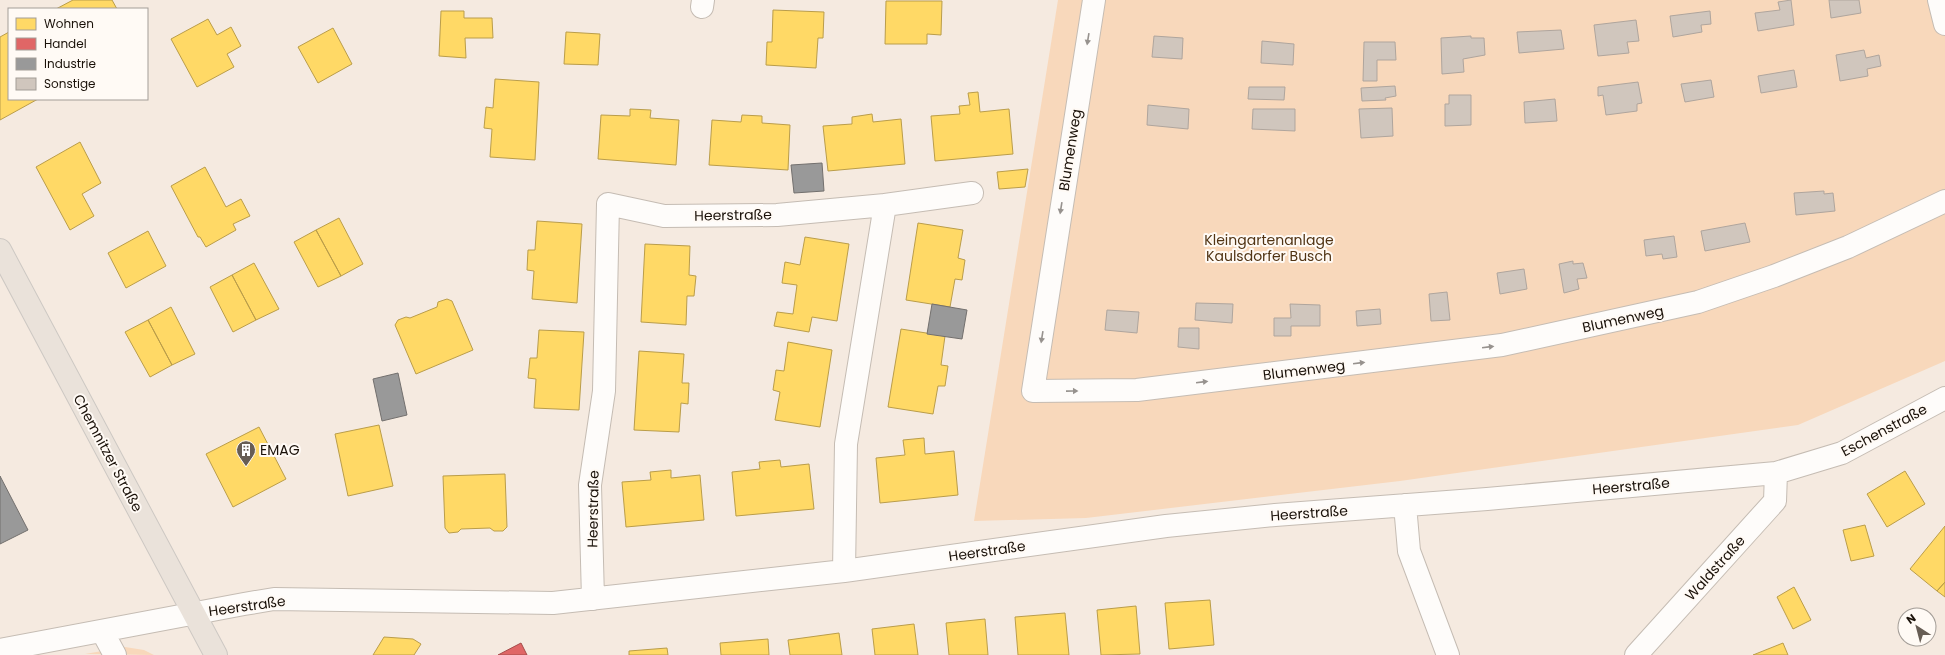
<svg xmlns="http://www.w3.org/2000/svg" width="1945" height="655" font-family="Poppins,sans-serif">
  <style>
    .green { fill: #f8d8bb }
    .homes { fill: #ffd966; stroke: #ba9d4a }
    .shops { fill: #e06666; stroke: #a54c4a }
    .industry { fill: #999; stroke: #73706e }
    .building { fill: #d0c6bd; stroke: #afa59d }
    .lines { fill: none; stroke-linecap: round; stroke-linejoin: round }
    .minor-casing { stroke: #c5bcb3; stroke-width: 24 }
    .major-casing { stroke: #cdc8c3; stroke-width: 24 }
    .minor { stroke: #fefcfa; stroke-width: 22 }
    .major { stroke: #eae2da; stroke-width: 22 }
    .oneway { fill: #97928e }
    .labels { text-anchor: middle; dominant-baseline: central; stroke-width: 4; stroke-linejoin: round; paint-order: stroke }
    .street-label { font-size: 14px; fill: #1a1109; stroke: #fffaf5 }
    .park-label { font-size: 14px; fill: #513414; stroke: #fffaf5 }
    .poi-label { font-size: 14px; fill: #1a1109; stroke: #fffaf5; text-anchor: start }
  </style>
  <rect width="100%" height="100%" fill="#f5eae0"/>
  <path class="green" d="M 1058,0 L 1945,0 L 1945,361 L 1798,425 L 1400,481 L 1086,518 L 974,521 Z
    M 125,647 L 144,650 L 154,655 L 85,654 Z"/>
  <path class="homes" d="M 73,0 L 112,0 L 117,9 L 56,9 Z
    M 886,1 L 942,1 L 941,35 L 927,34 L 927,44 L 885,44 Z
    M 773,10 L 824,12 L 823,38 L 818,38 L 816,68 L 766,65 L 767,42 L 772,42 Z
    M 441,11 L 464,11 L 464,18 L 492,18 L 493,38 L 465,38 L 466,58 L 439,56 Z
    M 208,19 L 217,35 L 231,27 L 241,46 L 227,54 L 234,67 L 197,87 L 171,39 Z
    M 333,28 L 352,64 L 318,83 L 298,47 Z
    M 9,32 L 9,99 L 38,99 L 0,120 L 0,37 Z
    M 566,32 L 600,34 L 598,65 L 564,64 Z
    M 495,79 L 539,82 L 535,160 L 490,157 L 492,129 L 484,128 L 486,107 L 493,108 Z
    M 978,92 L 980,112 L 1009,109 L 1013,154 L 935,161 L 931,116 L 960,114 L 959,106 L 970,105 L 968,93 Z
    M 630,109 L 651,110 L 650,118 L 679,120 L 676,165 L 598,159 L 601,115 L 630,116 Z
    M 872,114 L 873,122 L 901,119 L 905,164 L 828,171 L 823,126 L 852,124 L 852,117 Z
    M 742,115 L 762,116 L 762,123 L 790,125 L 788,170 L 709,165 L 712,120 L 741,122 Z
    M 80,142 L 101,183 L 82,194 L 94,216 L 70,230 L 36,167 Z
    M 205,167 L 226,207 L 241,199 L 250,216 L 233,224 L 236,230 L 206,247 L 200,237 L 198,237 L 171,186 Z
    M 1028,169 L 1025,187 L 999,189 L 997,172 Z
    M 339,218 L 363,264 L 341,276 L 316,230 Z
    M 537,221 L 582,224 L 577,303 L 532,299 L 534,271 L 527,270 L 528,250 L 535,250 Z
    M 918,223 L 963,230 L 958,258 L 965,260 L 962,280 L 955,279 L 950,307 L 906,300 Z
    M 316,230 L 341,276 L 318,287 L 294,242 Z
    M 148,231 L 166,266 L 126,288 L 108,253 Z
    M 805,237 L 849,244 L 837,321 L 812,317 L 809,332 L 774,326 L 777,312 L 793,314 L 797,285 L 782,283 L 785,262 L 800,265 Z
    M 645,244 L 690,246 L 689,275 L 696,276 L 694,296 L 687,296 L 686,325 L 641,322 Z
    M 254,263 L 279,309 L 256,320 L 232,275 Z
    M 232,275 L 256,320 L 233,332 L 210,287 Z
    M 447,299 L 452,301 L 473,350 L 416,374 L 395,325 L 398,320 L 406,317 L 410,318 L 437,307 L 438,302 Z
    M 171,307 L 195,354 L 172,365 L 148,320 Z
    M 148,320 L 172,365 L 150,377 L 125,332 Z
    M 901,329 L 945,336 L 941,365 L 948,366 L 945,386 L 938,386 L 933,414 L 888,407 Z
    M 539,330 L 584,332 L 579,410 L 534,408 L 536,379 L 528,378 L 530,358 L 537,358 Z
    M 788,342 L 832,350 L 820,427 L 775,420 L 780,392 L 773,390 L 776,370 L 784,371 Z
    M 639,351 L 684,354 L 682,383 L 689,383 L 688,404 L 681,403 L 679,432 L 634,430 Z
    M 379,425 L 393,486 L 348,496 L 335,434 Z
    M 259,427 L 286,479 L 233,507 L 206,454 Z
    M 924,438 L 925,454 L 954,451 L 958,495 L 880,503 L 876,458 L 905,455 L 903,440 Z
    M 780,460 L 781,467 L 809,464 L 814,509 L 736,516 L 732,472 L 760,469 L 759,462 Z
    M 671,470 L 671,478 L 700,475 L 704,520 L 626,527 L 622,482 L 651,480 L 650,472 Z
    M 1905,471 L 1925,504 L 1887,527 L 1867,494 Z
    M 505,474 L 507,527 L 503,531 L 494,531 L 490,528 L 461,529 L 458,532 L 449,533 L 445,528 L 443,476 Z
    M 1865,525 L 1874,556 L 1851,561 L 1843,530 Z
    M 1945,526 L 1945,582 L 1937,591 L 1910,569 Z
    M 1945,582 L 1945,597 L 1937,591 Z
    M 1794,587 L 1811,620 L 1793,629 L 1777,597 Z
    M 1210,600 L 1214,645 L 1169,649 L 1165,603 Z
    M 1136,606 L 1140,654 L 1101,655 L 1097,610 Z
    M 1065,613 L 1069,655 L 1018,655 L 1015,617 Z
    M 985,619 L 988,655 L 949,655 L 946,623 Z
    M 914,624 L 918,655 L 875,655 L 872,629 Z
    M 839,633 L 842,655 L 790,655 L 788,640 Z
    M 384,637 L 413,639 L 421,644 L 414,655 L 373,655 Z
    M 768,639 L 769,655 L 721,655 L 720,643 Z
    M 1783,643 L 1788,655 L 1753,655 Z
    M 667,648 L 668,655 L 629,655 L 629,651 Z"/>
  <path class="shops" d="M 521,643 L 527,655 L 498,655 Z"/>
  <path class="industry" d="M 822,163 L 824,191 L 794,193 L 791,165 Z
    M 932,304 L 967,310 L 962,339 L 927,334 Z
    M 398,373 L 407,415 L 382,421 L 373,379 Z
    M 0,476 L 28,530 L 0,544 Z"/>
  <path class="building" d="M 1791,0 L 1794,25 L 1758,31 L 1755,13 L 1780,10 L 1778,2 Z
    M 1829,0 L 1859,0 L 1861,13 L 1831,18 Z
    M 1710,11 L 1711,24 L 1701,25 L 1702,32 L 1673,37 L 1670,16 Z
    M 1636,20 L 1639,41 L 1627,42 L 1629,53 L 1598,56 L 1594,25 Z
    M 1561,30 L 1564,49 L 1519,53 L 1517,32 Z
    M 1154,36 L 1183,38 L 1182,59 L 1152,57 Z
    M 1471,36 L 1471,38 L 1484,38 L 1485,55 L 1463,59 L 1464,72 L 1442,74 L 1441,38 Z
    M 1262,41 L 1294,44 L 1293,65 L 1261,63 Z
    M 1364,42 L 1395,42 L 1396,60 L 1377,60 L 1377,81 L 1363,81 Z
    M 1864,50 L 1866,58 L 1879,55 L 1881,66 L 1867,69 L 1868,76 L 1840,81 L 1836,55 Z
    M 1794,70 L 1797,87 L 1761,93 L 1758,76 Z
    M 1711,80 L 1714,97 L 1685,102 L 1681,84 Z
    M 1638,82 L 1642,103 L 1637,104 L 1637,111 L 1606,115 L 1603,95 L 1598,96 L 1598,87 Z
    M 1395,86 L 1396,96 L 1385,98 L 1386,100 L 1362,101 L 1361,88 Z
    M 1249,87 L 1285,87 L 1284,100 L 1248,99 Z
    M 1449,95 L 1471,95 L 1471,125 L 1445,126 L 1445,104 L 1449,104 Z
    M 1555,99 L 1557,121 L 1525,123 L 1524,102 Z
    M 1148,105 L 1189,109 L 1188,129 L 1147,125 Z
    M 1392,108 L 1393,136 L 1361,138 L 1359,109 Z
    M 1253,109 L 1295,109 L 1295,131 L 1252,129 Z
    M 1824,191 L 1824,194 L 1833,193 L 1835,211 L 1796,215 L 1794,193 Z
    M 1745,223 L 1750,242 L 1705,251 L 1701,231 Z
    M 1674,236 L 1677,257 L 1663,259 L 1662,254 L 1646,256 L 1644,240 Z
    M 1573,261 L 1573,264 L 1583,263 L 1587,278 L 1577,279 L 1579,289 L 1564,293 L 1559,264 Z
    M 1524,269 L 1527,289 L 1500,294 L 1497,273 Z
    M 1447,292 L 1450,320 L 1431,321 L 1429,294 Z
    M 1196,303 L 1233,304 L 1232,323 L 1195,320 Z
    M 1290,304 L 1320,305 L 1320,326 L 1291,326 L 1291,336 L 1274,336 L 1274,318 L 1291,318 Z
    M 1380,309 L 1381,324 L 1357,326 L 1356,311 Z
    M 1107,310 L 1139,312 L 1137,333 L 1105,330 Z
    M 1179,328 L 1199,328 L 1199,349 L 1178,347 Z"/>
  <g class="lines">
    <g class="minor-casing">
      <path id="minor" d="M 1094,0 L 1033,391 L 1137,390 L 1502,345 L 1698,302 L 1774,276 L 1848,247 L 1945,201
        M 1939,0 L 1945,24
        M 702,7 L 703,0
        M 885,205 L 972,193
        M 1405,505 L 1409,551 L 1448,655
        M 593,599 L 590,485 L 604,391 L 608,204 L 664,216 L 777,215 L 885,205 L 846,444 L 844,571
        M 102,631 L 115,655
        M 0,650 L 244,604 L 274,599 L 553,603 L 844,571 L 1166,526 L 1275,515 L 1487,499 L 1776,473 L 1842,453 L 1945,398
        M 1636,655 L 1775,501 L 1776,473"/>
    </g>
    <g class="major-casing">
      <path id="major" d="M 0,250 L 216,655"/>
    </g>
    <use href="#minor" class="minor"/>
    <use href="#major" class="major"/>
  </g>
  <defs><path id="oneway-solid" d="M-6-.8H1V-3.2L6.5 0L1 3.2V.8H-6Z"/></defs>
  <g class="oneway">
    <use href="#oneway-solid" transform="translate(1088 39) rotate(99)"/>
    <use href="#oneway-solid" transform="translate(1061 208) rotate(99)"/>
    <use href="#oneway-solid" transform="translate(1042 337) rotate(99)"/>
    <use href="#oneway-solid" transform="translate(1488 347) rotate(-7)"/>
    <use href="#oneway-solid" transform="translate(1359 363) rotate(-7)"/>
    <use href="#oneway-solid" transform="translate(1202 382) rotate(-7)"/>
    <use href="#oneway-solid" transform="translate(1072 391) rotate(-1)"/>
  </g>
  <defs>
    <g id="building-pin" transform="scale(1)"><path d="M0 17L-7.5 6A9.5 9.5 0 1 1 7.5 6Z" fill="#675d54" stroke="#fffaf5"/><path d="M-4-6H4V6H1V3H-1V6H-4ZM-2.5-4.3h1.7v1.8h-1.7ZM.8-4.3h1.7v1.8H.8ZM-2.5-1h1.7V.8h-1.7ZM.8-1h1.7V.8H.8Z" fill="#fff"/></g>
  </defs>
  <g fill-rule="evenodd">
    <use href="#building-pin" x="246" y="450"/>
  </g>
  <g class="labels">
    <g class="street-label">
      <text transform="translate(1070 150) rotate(-81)">Blumenweg</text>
      <text transform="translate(733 215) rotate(-1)">Heerstraße</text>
      <text transform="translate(1623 319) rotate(-12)">Blumenweg</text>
      <text transform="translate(1304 370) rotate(-7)">Blumenweg</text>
      <text transform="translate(1884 430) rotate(-28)">Eschenstraße</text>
      <text transform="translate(108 453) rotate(62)">Chemnitzer Straße</text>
      <text transform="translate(1631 486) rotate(-5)">Heerstraße</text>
      <text transform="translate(593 509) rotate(-89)">Heerstraße</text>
      <text transform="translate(1309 513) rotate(-4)">Heerstraße</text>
      <text transform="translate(987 551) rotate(-8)">Heerstraße</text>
      <text transform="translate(1715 568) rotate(-48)">Waldstraße</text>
      <text transform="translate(247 606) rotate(-8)">Heerstraße</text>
    </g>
    <g class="park-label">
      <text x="1269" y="240">Kleingartenanlage<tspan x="1269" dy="16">Kaulsdorfer Busch</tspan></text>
    </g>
    <g class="poi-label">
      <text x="260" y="450">EMAG</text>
    </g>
  </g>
  <rect x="8" y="8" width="140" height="92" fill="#fffaf5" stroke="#a39d97"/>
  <rect x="16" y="18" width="20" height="12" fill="#ffd966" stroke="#a39d97"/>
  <text x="44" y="28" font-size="12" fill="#1a1109">Wohnen</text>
  <rect x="16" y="38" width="20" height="12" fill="#e06666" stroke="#a39d97"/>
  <text x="44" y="48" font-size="12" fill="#1a1109">Handel</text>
  <rect x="16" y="58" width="20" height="12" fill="#999999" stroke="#a39d97"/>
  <text x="44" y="68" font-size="12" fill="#1a1109">Industrie</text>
  <rect x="16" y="78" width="20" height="12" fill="#d0c6bd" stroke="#a39d97"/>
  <text x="44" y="88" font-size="12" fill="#1a1109">Sonstige</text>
  <g transform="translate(1917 627) rotate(324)"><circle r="19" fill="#fffaf5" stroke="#a39d97"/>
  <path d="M0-3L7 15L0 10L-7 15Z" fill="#675d54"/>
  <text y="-6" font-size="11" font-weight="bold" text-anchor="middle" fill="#1a1109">N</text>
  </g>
</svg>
